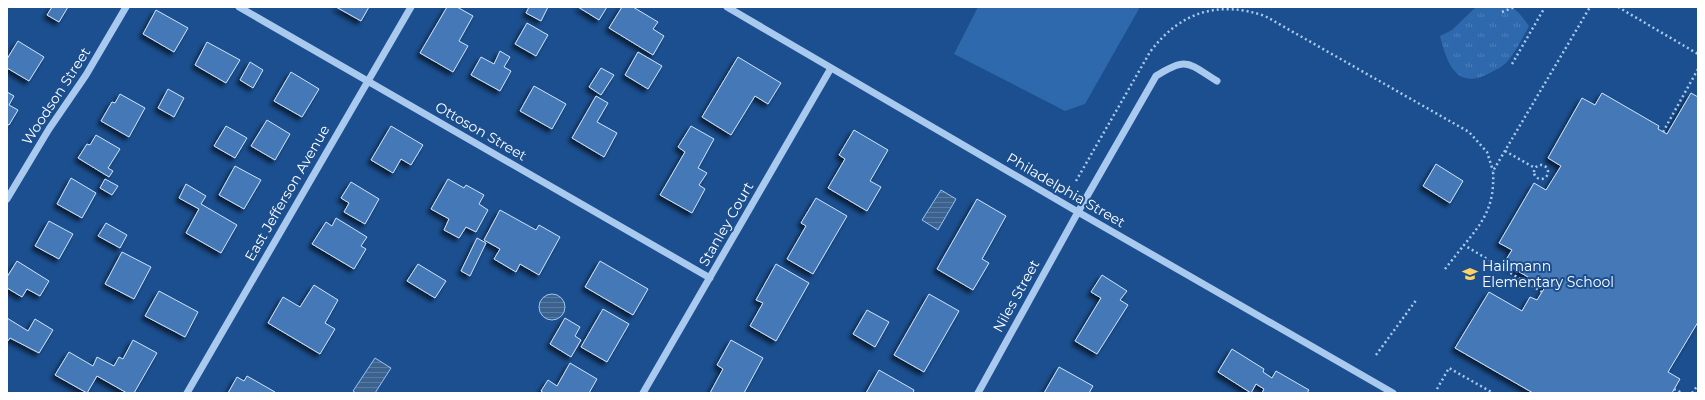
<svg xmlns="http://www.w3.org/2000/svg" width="1705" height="400" font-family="Montserrat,sans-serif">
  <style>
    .park { fill: url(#park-tufts) }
    .pitch { fill: #2e69ad }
    .water { fill: url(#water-rules); stroke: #9cc4f0 }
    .building { fill: #4478b7; stroke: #cfe3fa; filter: url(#shadow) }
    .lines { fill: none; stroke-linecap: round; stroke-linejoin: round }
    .path { stroke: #a9c9ee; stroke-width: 2.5; stroke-dasharray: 2 3; stroke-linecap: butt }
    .minor { stroke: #a9c9ee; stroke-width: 7 }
    .labels { text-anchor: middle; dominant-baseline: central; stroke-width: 4; stroke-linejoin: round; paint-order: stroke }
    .street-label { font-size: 14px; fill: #fff; stroke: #1b4f8f }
    .poi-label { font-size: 14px; fill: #fff; stroke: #1b4f8f; text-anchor: start }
  </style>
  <defs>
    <pattern id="park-tufts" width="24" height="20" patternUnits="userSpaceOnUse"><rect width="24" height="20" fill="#2e69ad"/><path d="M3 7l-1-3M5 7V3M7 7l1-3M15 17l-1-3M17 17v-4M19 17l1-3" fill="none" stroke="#4d80b9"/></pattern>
    <pattern id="water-rules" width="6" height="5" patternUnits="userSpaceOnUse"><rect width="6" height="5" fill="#3c6290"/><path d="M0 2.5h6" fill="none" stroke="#597aa1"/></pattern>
    <filter id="shadow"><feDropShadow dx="-3.5" dy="3.5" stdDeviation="2" flood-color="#0009"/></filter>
  </defs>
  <rect width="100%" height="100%" fill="#1b4f8f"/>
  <path class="park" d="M 1476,7 L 1512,7 L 1519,13 L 1529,26 C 1523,37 1514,55 1506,63 C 1502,67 1495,70 1490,73 C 1457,91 1447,64 1440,36 L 1452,30 Z"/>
  <path class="pitch" d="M 978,7 L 1140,7 L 1085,104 L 1065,111 L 954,54 Z"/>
  <path class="water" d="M 941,190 L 956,199 L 938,230 L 922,220 Z
    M539 307a13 13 0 1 1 26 0a13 13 0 1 1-26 0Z
    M 375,358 L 391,368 L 375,393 L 356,393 L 353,391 Z"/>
  <path class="building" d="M 52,7 L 68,7 L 59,22 L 47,15 Z
    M 336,7 L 369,7 L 361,21 Z
    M 447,7 L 457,7 L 473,16 L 459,41 L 468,46 L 453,72 L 420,53 Z
    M 529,7 L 548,7 L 541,21 L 526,13 Z
    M 578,7 L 607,7 L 599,20 Z
    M 622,7 L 633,7 L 658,22 L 653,29 L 664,36 L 653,55 L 609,28 Z
    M 156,10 L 188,28 L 174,52 L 143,34 Z
    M 527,23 L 548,35 L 536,56 L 515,44 Z
    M 18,41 L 44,57 L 29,81 L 7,68 L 7,59 Z
    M 207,42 L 240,60 L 226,83 L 195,65 Z
    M 500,51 L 510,57 L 504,67 L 511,71 L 500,91 L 471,75 L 481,57 L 494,64 Z
    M 638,52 L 662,66 L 648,89 L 625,75 Z
    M 738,57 L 781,83 L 768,104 L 755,96 L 731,135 L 702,117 Z
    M 250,62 L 263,70 L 253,88 L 240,80 Z
    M 601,68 L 614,75 L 601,95 L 589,87 Z
    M 291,72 L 319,89 L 302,117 L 274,101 Z
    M 534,86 L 566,104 L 552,129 L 520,111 Z
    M 168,89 L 184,98 L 174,117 L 158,108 Z
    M 7,92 L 14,96 L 9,105 L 18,110 L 9,125 L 7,124 Z
    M 1602,93 L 1659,126 L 1658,129 L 1667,134 L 1691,93 L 1698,97 L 1698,322 L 1668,372 L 1680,379 L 1672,393 L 1533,393 L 1455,348 L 1489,292 L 1522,311 L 1530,297 L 1537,300 L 1542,292 L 1545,287 L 1504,263 L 1512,250 L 1499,243 L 1534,183 L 1546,190 L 1561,166 L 1548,158 L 1582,98 L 1595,105 Z
    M 120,94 L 145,108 L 129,137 L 101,121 L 112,102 L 115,103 Z
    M 596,96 L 608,103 L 597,122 L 617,133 L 604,157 L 572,138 Z
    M 267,120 L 290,134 L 275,160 L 251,146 Z
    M 226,126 L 247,138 L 235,158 L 214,146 Z
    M 391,126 L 423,145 L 411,165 L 401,159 L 393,173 L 371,160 Z
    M 691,126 L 714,139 L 698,168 L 707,173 L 699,185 L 705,189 L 692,213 L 660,195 L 685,152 L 678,147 Z
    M 854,130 L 888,150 L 870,181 L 881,187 L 867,211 L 828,188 L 845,159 L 839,155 Z
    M 96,135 L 120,149 L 108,168 L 113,171 L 109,177 L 78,158 L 87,144 L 90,145 Z
    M 1436,164 L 1463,181 L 1450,203 L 1423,186 Z
    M 235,166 L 261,180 L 244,209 L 219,195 Z
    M 71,178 L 96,193 L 82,218 L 57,204 Z
    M 105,179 L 118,186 L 112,195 L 100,188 Z
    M 448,179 L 464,188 L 466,185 L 484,195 L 479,204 L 488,210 L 476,232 L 466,227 L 459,238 L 444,230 L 449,219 L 431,209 Z
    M 351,182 L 379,199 L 365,224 L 344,212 L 349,203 L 341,198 Z
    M 186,184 L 206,196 L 201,204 L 237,225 L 221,253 L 186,233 L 199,209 L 179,198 Z
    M 816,198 L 847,216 L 813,274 L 787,259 L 806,226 L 801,223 Z
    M 977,199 L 1006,216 L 982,259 L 989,263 L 973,290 L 937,269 Z
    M 500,210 L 536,230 L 539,225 L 560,237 L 539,275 L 520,264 L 516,272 L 494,259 L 500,249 L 484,240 Z
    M 336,218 L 367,237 L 361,246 L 366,249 L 354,269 L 312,244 L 326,222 L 332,226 Z
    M 49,221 L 73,234 L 59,259 L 35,246 Z
    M 106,223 L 127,235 L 120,248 L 98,236 Z
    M 477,238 L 486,243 L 470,276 L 461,271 Z
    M 122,252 L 151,267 L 134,299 L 105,284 Z
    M 17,261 L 49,281 L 40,296 L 27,289 L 22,297 L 7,288 L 7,277 Z
    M 600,261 L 648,289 L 633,315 L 585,287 Z
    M 418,264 L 446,281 L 435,298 L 407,281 Z
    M 776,264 L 809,283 L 776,341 L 750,326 L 763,303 L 756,300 Z
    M 1102,275 L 1127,291 L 1120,300 L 1128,305 L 1097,354 L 1075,341 L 1101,298 L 1091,292 Z
    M 314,285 L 338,300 L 325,323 L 335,329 L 320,354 L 268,323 L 283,297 L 300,307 Z
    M 159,291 L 198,312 L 185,337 L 145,316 Z
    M 929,294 L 959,311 L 924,372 L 894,355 Z
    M 603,309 L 629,324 L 607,362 L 581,347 Z
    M 867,310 L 889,322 L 875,347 L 853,334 Z
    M 7,318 L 28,331 L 35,319 L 53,330 L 39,353 L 10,338 L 7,342 Z
    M 565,318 L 580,327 L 575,336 L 581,340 L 571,357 L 550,344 Z
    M 133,340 L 157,353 L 134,393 L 127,393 L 97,376 L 87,393 L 55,375 L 69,352 L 93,366 L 97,357 L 114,366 L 119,357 L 123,359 Z
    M 731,340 L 763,358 L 744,393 L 710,393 L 723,369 L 717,365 Z
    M 1232,349 L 1264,369 L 1263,372 L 1272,378 L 1276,371 L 1309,390 L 1307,393 L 1262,393 L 1264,389 L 1256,384 L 1251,393 L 1218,372 Z
    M 570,363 L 597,379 L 589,393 L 544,393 L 541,391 L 548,380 L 557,386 Z
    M 1059,367 L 1093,386 L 1089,393 L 1044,393 Z
    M 879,370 L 914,390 L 913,393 L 866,393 Z
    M 247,376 L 275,392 L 274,393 L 228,393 L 237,377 L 244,381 Z"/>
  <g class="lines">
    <path class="path" d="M 1618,7 L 1698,54
      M 1502,12 L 1515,7
      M 1512,64 L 1545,7
      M 1663,132 L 1698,69
      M 1505,151 L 1535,168
      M1534 172a7 7 0 1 1 14 0a7 7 0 1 1-14 0Z
      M 1076,181 L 1150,52 C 1180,12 1218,0 1265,16 L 1469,132 L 1487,152 L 1493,171
      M 1445,269 L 1464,245
      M 1542,292 L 1464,245 C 1484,221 1495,205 1493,171 L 1590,7
      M 1376,355 L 1417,299
      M 1437,389 L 1449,368 L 1493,393
      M 1674,389 L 1682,393
      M 1692,393 L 1698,385"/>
    <path class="minor" d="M 239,7 L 710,278
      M 727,7 L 1078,212 L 1393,393
      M 7,199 L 49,129 L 86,75 L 126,7
      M 187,393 L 411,7
      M 643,393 L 831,68
      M 978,393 L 1078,212 L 1156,76 C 1187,56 1188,63 1217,81"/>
  </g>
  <defs>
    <g id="school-bare" transform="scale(1.2)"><path d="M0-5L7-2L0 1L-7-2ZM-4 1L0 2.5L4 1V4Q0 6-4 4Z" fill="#ffd166" stroke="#1b4f8f" stroke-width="2.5" paint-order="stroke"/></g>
  </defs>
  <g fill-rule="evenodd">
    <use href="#school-bare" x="1470" y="274"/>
  </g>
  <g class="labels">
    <g class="street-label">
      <text transform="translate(56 96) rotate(-57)">Woodson Street</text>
      <text transform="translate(481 131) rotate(30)">Ottoson Street</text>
      <text transform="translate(1066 190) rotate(30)">Philadelphia Street</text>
      <text transform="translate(287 193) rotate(-60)">East Jefferson Avenue</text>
      <text transform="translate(726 224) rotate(-60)">Stanley Court</text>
      <text transform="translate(1016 296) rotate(-61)">Niles Street</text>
    </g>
    <g class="poi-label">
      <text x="1482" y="266">Hailmann<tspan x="1482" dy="16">Elementary School</tspan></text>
    </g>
  </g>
  <rect width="1705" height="400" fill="none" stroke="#ffffff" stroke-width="16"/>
</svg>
